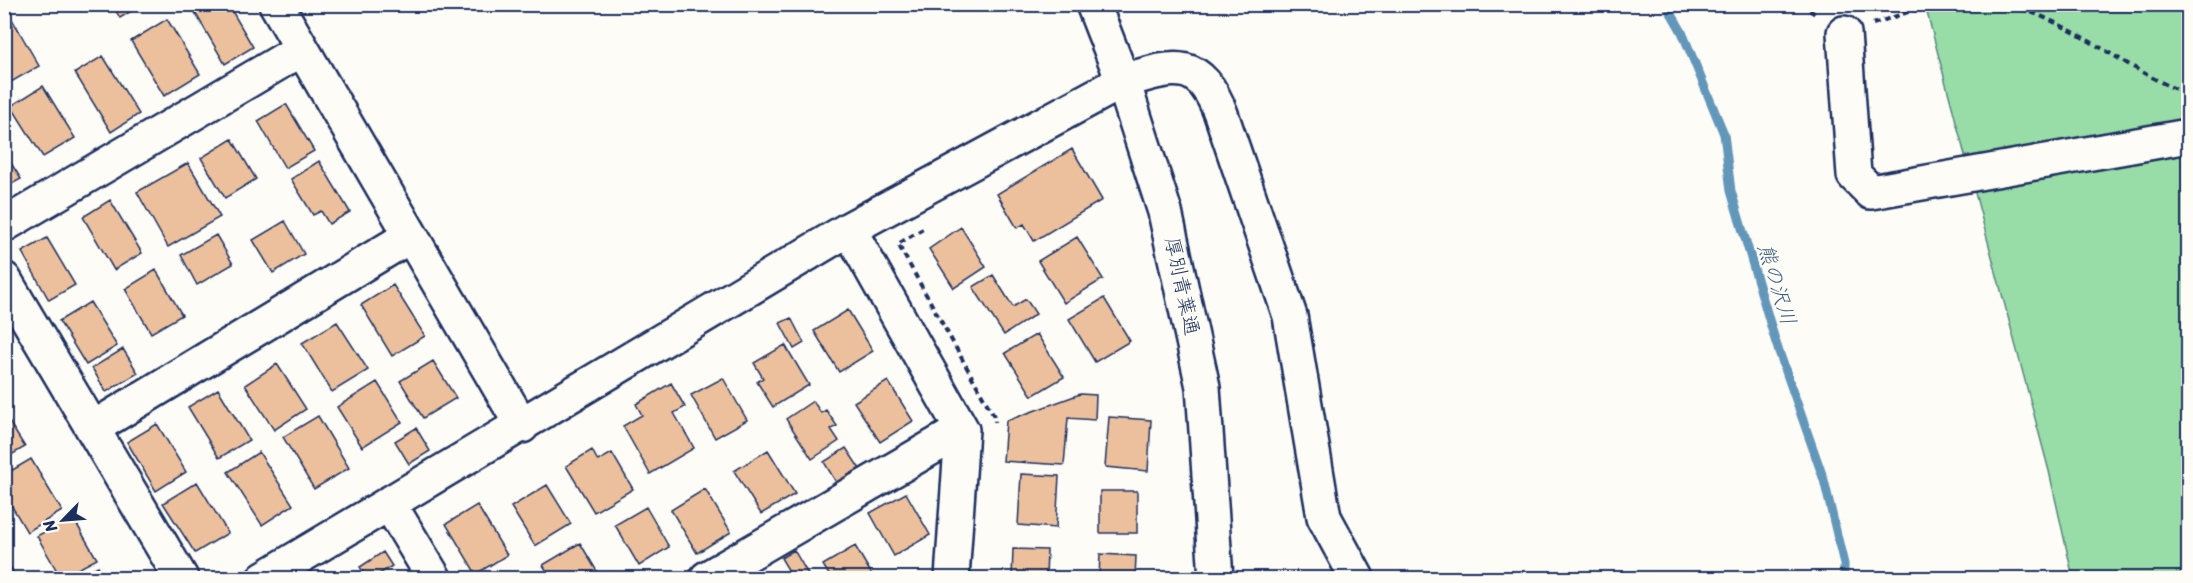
<svg xmlns="http://www.w3.org/2000/svg" width="2193" height="583" font-family="Sriracha,'Klee One',sans-serif">
  <style>
    .green { fill: #98dca7; stroke: #5a8682; stroke-width: 1.5 }
    .lines { fill: none; stroke-linecap: round; stroke-linejoin: round }
    .stream { stroke: #6497b9; stroke-width: 9 }
    .building { fill: #ecc09c; stroke: #1b2f5e; stroke-width: 1.5 }
    .minor-casing { stroke: #1b2f5e; stroke-width: 38 }
    .path { stroke: #1b2f5e; stroke-width: 4; stroke-dasharray: 6 4.5; stroke-linecap: butt }
    .minor { stroke: #fdfcf7; stroke-width: 33 }
    .labels { text-anchor: middle; dominant-baseline: central; stroke-width: 4.5; stroke-linejoin: round; paint-order: stroke }
    .street-label { font-size: 20px; fill: #1b2f5e; stroke: #fdfcf7 }
    .water-label { font-size: 21px; font-style: italic; fill: #3a5a84; stroke: #fdfcf7 }
  </style>
  <rect width="100%" height="100%" fill="#fdfcf7"/>
  <filter id="ink" filterUnits="userSpaceOnUse"><feTurbulence type="fractalNoise" baseFrequency=".0167" numOctaves="2"/><feDisplacementMap in="SourceGraphic" scale="12" xChannelSelector="R" yChannelSelector="G"/><feConvolveMatrix kernelMatrix="1 2 1 2 8 2 1 2 1" color-interpolation-filters="sRGB"/></filter>
  <g filter="url(#ink)">
    <path class="green" d="M 1925,5 L 2188,5 L 2188,578 L 2073,578 L 2049,471 Z"/>
    <g class="lines">
      <path class="stream" d="M 1666,4 L 1682,32 L 1724,134 L 1731,191 L 1776,343 L 1824,480 L 1844,564 L 1844,578"/>
    </g>
    <path class="building" d="M 112,4 L 136,4 L 138,7 L 120,18 Z
      M 190,4 L 232,4 L 229,6 L 253,47 L 225,64 Z
      M 12,19 L 39,66 L 4,86 L 4,23 Z
      M 167,19 L 200,74 L 164,96 L 131,41 Z
      M 103,56 L 139,114 L 111,132 L 75,73 Z
      M 43,86 L 75,138 L 43,157 L 11,106 Z
      M 286,104 L 314,151 L 285,168 L 258,121 Z
      M 232,139 L 256,179 L 225,198 L 201,158 Z
      M 1072,149 L 1102,200 L 1034,241 L 1024,224 L 1017,228 L 997,194 Z
      M 4,152 L 21,179 L 4,188 Z
      M 319,161 L 350,212 L 329,224 L 321,211 L 313,215 L 291,179 Z
      M 188,163 L 220,217 L 168,247 L 137,192 Z
      M 110,200 L 142,253 L 114,270 L 83,217 Z
      M 285,221 L 304,254 L 273,273 L 253,240 Z
      M 961,227 L 986,267 L 954,288 L 929,249 Z
      M 216,235 L 233,264 L 197,285 L 181,255 Z
      M 1077,237 L 1103,279 L 1064,303 L 1038,261 Z
      M 47,238 L 75,285 L 49,300 L 22,252 Z
      M 156,270 L 182,315 L 151,333 L 125,289 Z
      M 993,275 L 1013,307 L 1026,299 L 1036,314 L 1004,335 L 973,287 Z
      M 393,285 L 425,336 L 392,356 L 361,305 Z
      M 1104,298 L 1130,341 L 1095,362 L 1069,319 Z
      M 90,302 L 117,346 L 86,365 L 59,321 Z
      M 848,310 L 873,351 L 839,372 L 814,331 Z
      M 791,318 L 804,343 L 794,349 L 780,323 Z
      M 337,322 L 368,370 L 332,392 L 302,343 Z
      M 1037,334 L 1064,377 L 1032,396 L 1005,353 Z
      M 785,345 L 809,385 L 773,407 L 757,382 L 763,378 L 754,363 Z
      M 123,349 L 138,373 L 106,392 L 92,368 Z
      M 433,361 L 456,398 L 423,418 L 400,381 Z
      M 277,364 L 306,409 L 274,430 L 245,385 Z
      M 723,378 L 747,420 L 715,438 L 691,395 Z
      M 888,381 L 913,421 L 880,442 L 854,402 Z
      M 377,382 L 402,422 L 362,447 L 337,407 Z
      M 671,383 L 685,407 L 674,413 L 694,448 L 650,474 L 623,426 L 642,415 L 636,404 Z
      M 218,389 L 249,440 L 219,458 L 188,407 Z
      M 1080,394 L 1096,395 L 1095,420 L 1068,418 L 1064,465 L 1003,461 L 1006,421 Z
      M 813,401 L 821,413 L 826,410 L 837,426 L 831,429 L 839,441 L 812,459 L 786,419 Z
      M 4,414 L 25,447 L 4,459 Z
      M 318,416 L 349,468 L 314,489 L 283,437 Z
      M 1109,417 L 1151,420 L 1148,471 L 1105,467 Z
      M 157,424 L 186,472 L 156,491 L 127,442 Z
      M 416,428 L 430,451 L 409,464 L 395,441 Z
      M 846,448 L 860,469 L 837,484 L 824,462 Z
      M 592,450 L 598,461 L 612,453 L 633,489 L 594,512 L 566,466 Z
      M 768,450 L 795,494 L 761,514 L 734,471 Z
      M 259,452 L 293,505 L 262,525 L 228,472 Z
      M 31,459 L 62,511 L 27,532 L 4,493 L 4,475 Z
      M 1021,474 L 1059,476 L 1056,528 L 1018,525 Z
      M 197,482 L 228,533 L 195,553 L 163,503 Z
      M 547,485 L 571,524 L 535,546 L 511,507 Z
      M 705,489 L 731,532 L 697,553 L 671,510 Z
      M 1100,491 L 1137,491 L 1137,533 L 1100,533 Z
      M 906,493 L 930,535 L 894,556 L 870,513 Z
      M 477,505 L 507,555 L 476,574 L 446,524 Z
      M 646,507 L 669,547 L 639,566 L 615,525 Z
      M 72,516 L 97,559 L 61,578 L 37,536 Z
      M 580,543 L 601,578 L 551,578 L 543,565 Z
      M 855,546 L 874,578 L 831,578 L 823,565 Z
      M 1013,549 L 1047,550 L 1046,578 L 1012,578 Z
      M 794,550 L 809,576 L 805,578 L 793,578 L 781,558 Z
      M 383,552 L 392,566 L 373,578 L 367,578 L 360,567 Z
      M 1100,554 L 1136,556 L 1135,578 L 1099,578 Z
      M 4,557 L 17,578 L 4,578 Z
      M 98,566 L 105,578 L 75,578 Z"/>
    <g class="lines">
      <g class="minor-casing">
        <path id="minor" d="M 276,4 L 522,426
          M 1093,4 L 1123,81 L 1165,212 L 1203,387 L 1216,578
          M 1844,33 L 1854,175 L 1871,192 L 2188,136
          M 4,225 L 302,49
          M 849,229 L 962,430 L 952,578
          M 4,279 L 181,578
          M 93,428 L 410,236
          M 389,503 L 434,578
          M 264,578 L 849,229 L 1123,81 C 1174,66 1199,56 1221,114 L 1290,316 L 1324,517 L 1357,578
          M 707,578 L 962,430"/>
      </g>
      <path class="path" d="M 1801,4 L 1818,16
        M 2001,4 C 2065,15 2126,71 2188,94
        M 1873,24 L 1932,4
        M 923,229 L 898,244 L 995,418 L 995,422"/>
      <use href="#minor" class="minor"/>
    </g>
  </g>
  <g class="labels">
    <g class="street-label">
      <text transform="translate(1182 286) rotate(78)">厚別青葉通</text>
    </g>
    <g class="water-label">
      <text transform="translate(1777 284) rotate(73)">熊の沢川</text>
    </g>
  </g>
  <rect width="2193" height="583" fill="none" stroke="#fdfcf7" stroke-width="24"/>
  <rect x="12" y="12" width="2169" height="559" fill="none" stroke="#1b2f5e" stroke-width="2" filter="url(#ink)"/>
  <g transform="translate(63 520) rotate(245)" stroke="#fdfcf7" stroke-width="4.5" paint-order="stroke">
  <path d="M0-4.5L10 22L0 15L-10 22Z" fill="#1b2f5e"/>
  <text y="-9" font-size="16" font-weight="bold" text-anchor="middle" fill="#1b2f5e">N</text>
  </g>
</svg>
